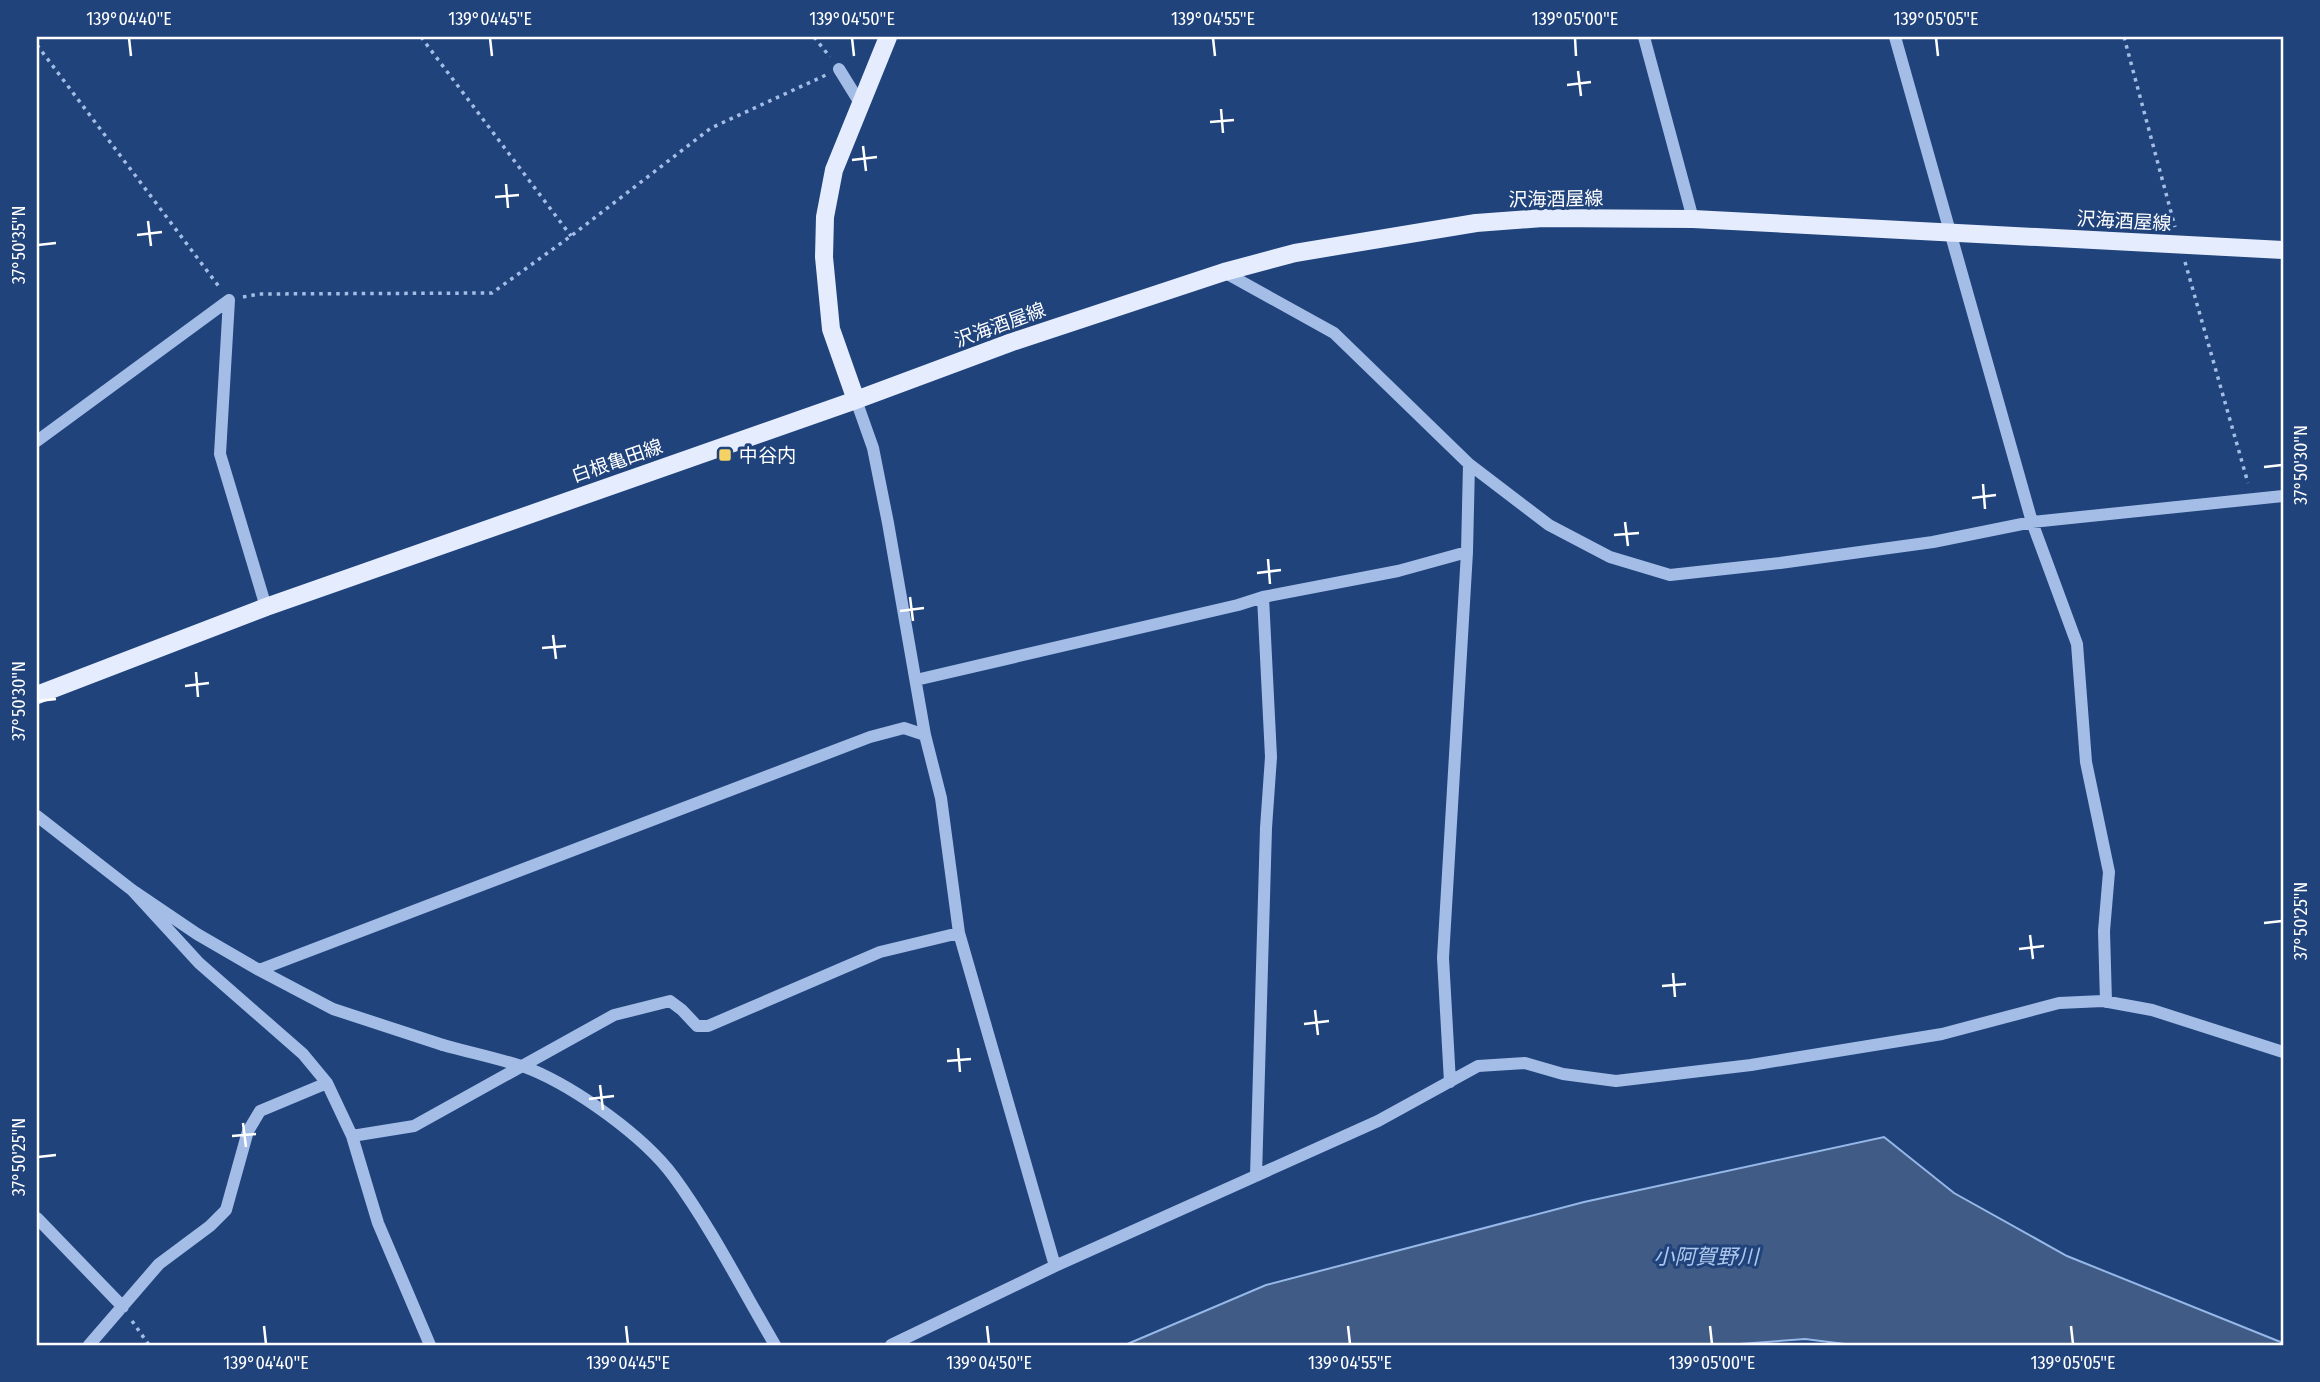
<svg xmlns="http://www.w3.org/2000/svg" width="2320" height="1382" font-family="'Fira Sans Condensed','Noto Sans JP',sans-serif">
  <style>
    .water { fill: #405b85; stroke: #96b8e8; stroke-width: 2 }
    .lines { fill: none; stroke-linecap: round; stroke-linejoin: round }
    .path { stroke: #a3bde6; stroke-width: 3.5; stroke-dasharray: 3.5 5; stroke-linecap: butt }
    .minor { stroke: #a3bde6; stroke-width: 12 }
    .major { stroke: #e4ecfd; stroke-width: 18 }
    .minor-bridge { stroke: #a3bde6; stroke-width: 12 }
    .ticks { fill: none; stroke: #fff; stroke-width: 2.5 }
    .poi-dot { fill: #f4d263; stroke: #20437c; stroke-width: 2.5 }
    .labels { text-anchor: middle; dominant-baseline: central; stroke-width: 6; stroke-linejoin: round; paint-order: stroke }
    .street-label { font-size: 19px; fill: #fff; stroke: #20437c }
    .poi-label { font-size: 19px; fill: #fff; stroke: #20437c; text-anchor: start }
    .water-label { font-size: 21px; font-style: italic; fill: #aec8ee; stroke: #20437c }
    .neatline { fill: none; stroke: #fff; stroke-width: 2.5 }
    .ticks-label { font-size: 18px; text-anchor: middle; fill: #fff }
  </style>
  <rect width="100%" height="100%" fill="#20437c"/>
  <path class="water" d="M 1884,1137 L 1954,1193 L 2067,1256 L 2283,1343 L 2283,1345 L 1853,1345 L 1805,1339 L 1726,1345 L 1125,1345 L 1266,1285 L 1584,1202 Z"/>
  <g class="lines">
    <path class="path" d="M 421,37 L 571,236
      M 814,37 L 830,57
      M 2124,37 L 2175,227
      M 37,45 L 220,288
      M 2185,262 L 2248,483
      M 243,297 L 259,294 L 492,293 L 571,236 L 711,128 L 826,75
      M 132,1321 L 149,1345"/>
    <path class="minor" d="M 1644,37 L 1693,219
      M 1895,37 L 2032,522 L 2077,644 L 2086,762 L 2109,872 L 2104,931 L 2106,1002
      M 839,69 L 860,103
      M 1224,272 L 1334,333 L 1469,464 L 1549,525 L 1610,557 L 1670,575 L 1780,563 L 1933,542 L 2032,522 L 2283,496
      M 229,300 L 220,454 L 266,607
      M 856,400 L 873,448 L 888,523 L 925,735 L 941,798 L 959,933 L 1055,1266
      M 37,441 L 229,300
      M 916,680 L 1238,605 L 1263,597 L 1398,571 L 1467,552
      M 37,816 L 132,890 L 197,934 L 259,970 L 333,1009 L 443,1045
      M 132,890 L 199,963 L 303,1054 L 327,1083 L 352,1136 L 378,1223 L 430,1345
      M 259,970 L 870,737 L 904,728 L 925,735
      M 1450,1082 L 1443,958 L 1467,552 L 1469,464
      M 352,1136 L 414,1126 L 614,1015 L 670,1001 L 682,1010 L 697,1026 L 708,1026 L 880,952 L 959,933
      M 1256,1176 L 1266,828 L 1271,757 L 1263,597
      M 37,1218 L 123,1307
      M 89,1345 L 159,1264 L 210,1226 L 226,1210 L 248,1131 L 260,1111 L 327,1083
      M 891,1345 L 1055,1266 L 1378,1121 L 1478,1066 L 1525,1063 L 1563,1074 L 1616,1081 L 1751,1065 L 1942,1034 L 2059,1003 L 2103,1001 L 2152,1010 L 2283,1052"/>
    <path class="major" d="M 856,400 L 831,329 L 824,257 L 825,217 L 834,170 L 888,37
      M 37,695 L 266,607 L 856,400 L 1012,342 L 1224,272 L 1295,253 L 1476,223 L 1543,218 L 1693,219 L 2283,250"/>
    <path class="minor-bridge" d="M 443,1045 C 471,1053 502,1059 530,1069 C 576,1088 644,1136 674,1177 C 712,1229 742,1289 775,1345"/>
  </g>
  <path class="ticks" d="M 129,38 L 131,56M 490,38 L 492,56M 852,38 L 854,56M 1213,38 L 1215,56M 1575,38 L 1576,56M 1936,38 L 1938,56M 1578,71 L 1581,96M 1567,85 L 1591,82M 1221,109 L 1223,133M 1210,122 L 1234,120M 863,146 L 866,171M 852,160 L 877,157M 506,184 L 508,208M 495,197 L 519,195M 148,221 L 151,246M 137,235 L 162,232M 38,245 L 56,243M 2264,467 L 2282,465M 1983,484 L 1985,509M 1972,498 L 1996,495M 1625,522 L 1628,546M 1614,535 L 1639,533M 1268,559 L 1270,584M 1257,573 L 1281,570M 910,597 L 913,621M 900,611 L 924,608M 553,635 L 556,659M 542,648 L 566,646M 196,672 L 198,697M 185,686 L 209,683M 38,701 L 56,699M 2264,923 L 2282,921M 2030,935 L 2033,959M 2019,949 L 2044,946M 1673,973 L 1675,997M 1662,986 L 1686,984M 1315,1010 L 1318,1035M 1304,1024 L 1329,1021M 958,1048 L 960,1072M 947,1061 L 971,1059M 600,1085 L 603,1110M 589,1099 L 614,1096M 243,1123 L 246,1147M 232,1136 L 256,1134M 38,1157 L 56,1155M 264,1326 L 266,1344M 626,1326 L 628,1344M 987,1326 L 989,1344M 1348,1326 L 1350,1344M 1710,1326 L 1712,1344M 2071,1326 L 2073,1344"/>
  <rect class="poi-dot" x="718" y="448" width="14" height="14" rx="3.5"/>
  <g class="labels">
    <g class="street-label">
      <text transform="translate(1556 199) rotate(-1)">沢海酒屋線</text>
      <text transform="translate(2124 221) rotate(3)">沢海酒屋線</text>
      <text transform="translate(1000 325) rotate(-20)">沢海酒屋線</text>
      <text transform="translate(617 461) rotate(-19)">白根亀田線</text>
    </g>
    <g class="poi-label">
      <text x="739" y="455">中谷内</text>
    </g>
    <g class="water-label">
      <text x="1706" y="1257">小阿賀野川</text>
    </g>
  </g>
  <rect width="2320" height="1382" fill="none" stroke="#20437c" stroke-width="77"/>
  <rect x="38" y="38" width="2244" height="1306" class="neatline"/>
  <g class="ticks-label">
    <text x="129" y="25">139°04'40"E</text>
    <text x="490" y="25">139°04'45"E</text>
    <text x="852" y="25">139°04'50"E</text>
    <text x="1213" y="25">139°04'55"E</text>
    <text x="1575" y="25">139°05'00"E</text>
    <text x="1936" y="25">139°05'05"E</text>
    <text transform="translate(19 245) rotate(-90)" y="6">37°50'35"N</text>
    <text transform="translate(2301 465) rotate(-90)" y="6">37°50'30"N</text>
    <text transform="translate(19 701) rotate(-90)" y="6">37°50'30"N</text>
    <text transform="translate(2301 921) rotate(-90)" y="6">37°50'25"N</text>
    <text transform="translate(19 1157) rotate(-90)" y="6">37°50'25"N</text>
    <text x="266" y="1369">139°04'40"E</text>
    <text x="628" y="1369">139°04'45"E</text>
    <text x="989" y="1369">139°04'50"E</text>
    <text x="1350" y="1369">139°04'55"E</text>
    <text x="1712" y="1369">139°05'00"E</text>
    <text x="2073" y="1369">139°05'05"E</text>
  </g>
</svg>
